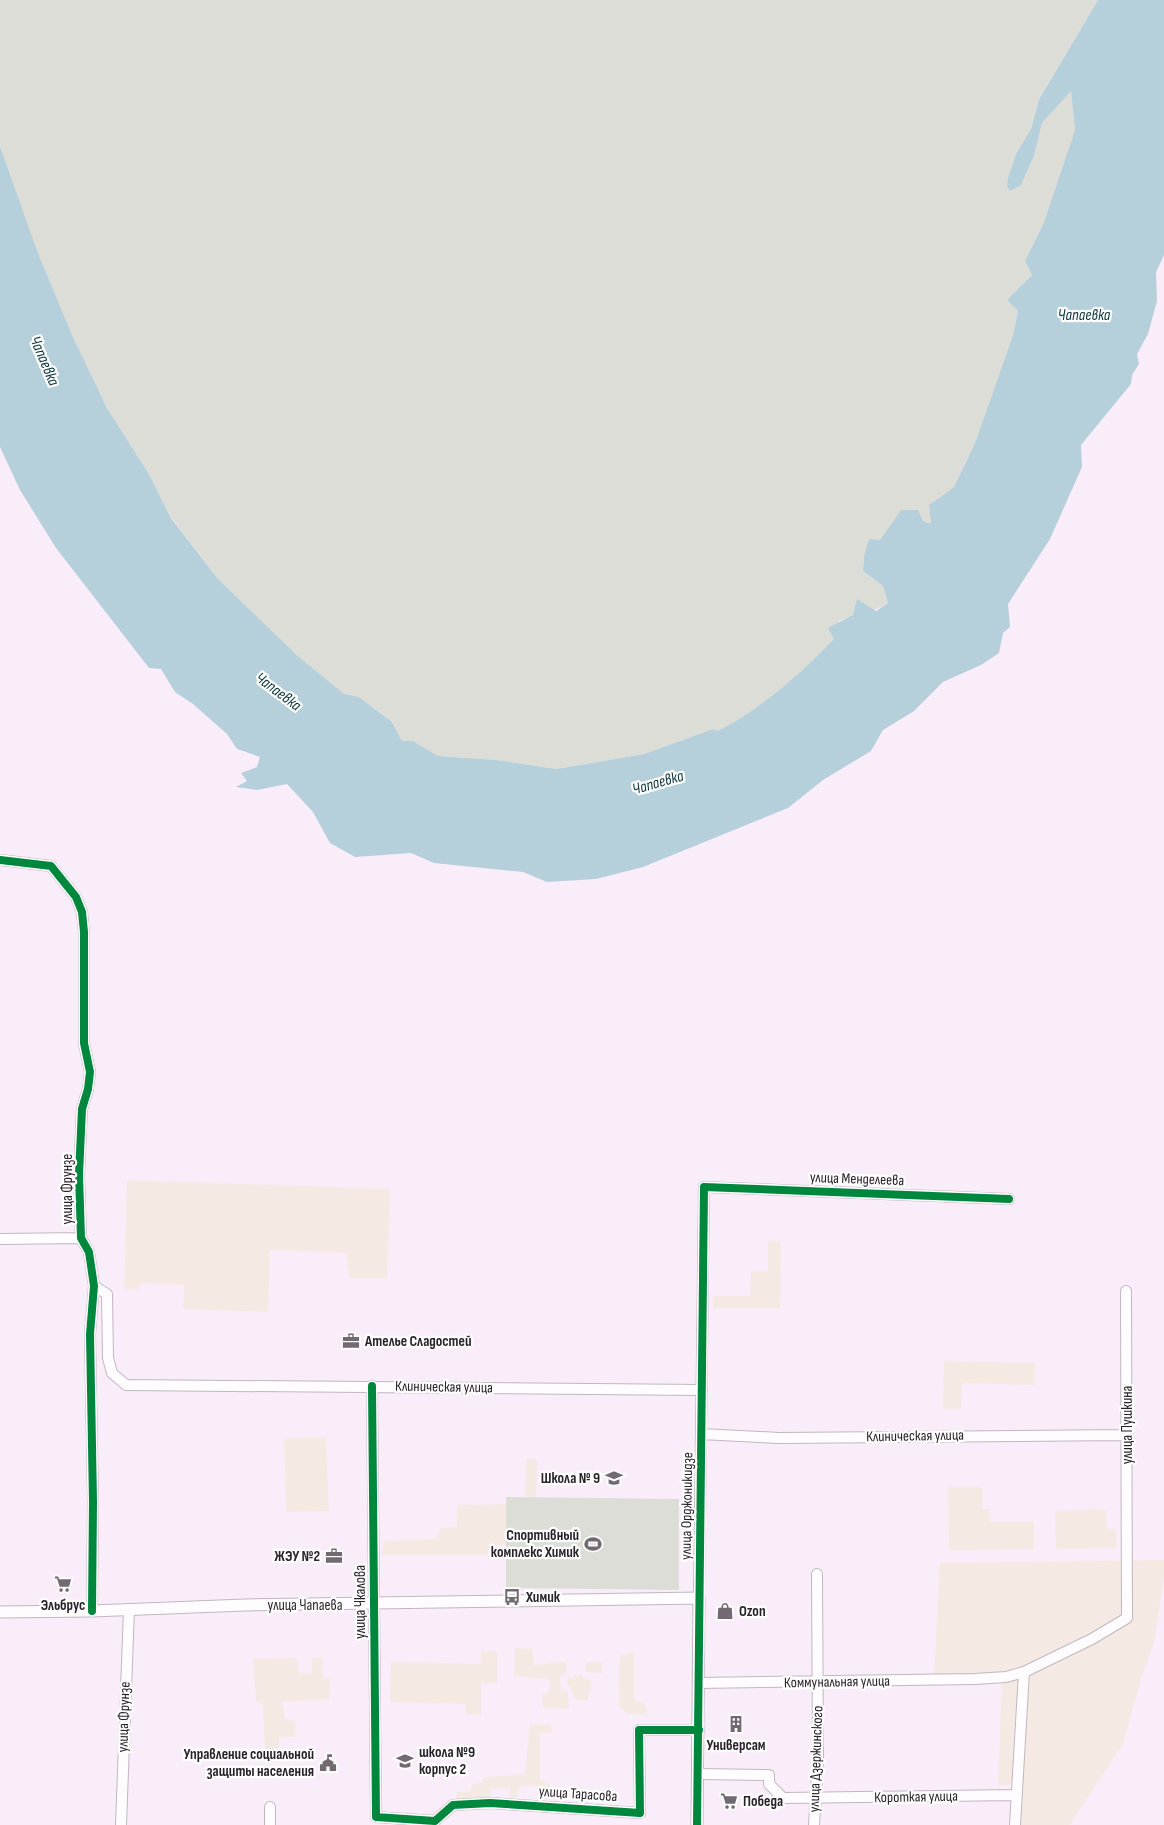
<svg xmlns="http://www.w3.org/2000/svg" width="1164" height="1825" font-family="'Sofia Sans Condensed',sans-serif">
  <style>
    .industrial { fill: #f5e9e3 }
    .green { fill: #dcddd7 }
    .water { fill: #b5d0da }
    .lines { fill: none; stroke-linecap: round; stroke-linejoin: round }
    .minor-casing { stroke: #c0b7c0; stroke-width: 12 }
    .tertiary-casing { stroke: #c0b7c0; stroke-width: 13 }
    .minor { stroke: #fefcfe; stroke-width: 10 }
    .tertiary { stroke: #fefcfe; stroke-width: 11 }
    .cycleway-casing { stroke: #fff; stroke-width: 11 }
    .cycleway { stroke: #00873e; stroke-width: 8 }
    .labels { text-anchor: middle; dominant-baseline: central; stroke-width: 4.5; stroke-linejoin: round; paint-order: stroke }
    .street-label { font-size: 15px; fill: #2a222a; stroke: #fff }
    .poi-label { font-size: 15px; font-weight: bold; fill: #2a222a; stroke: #fff; text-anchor: start }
    .water-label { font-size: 16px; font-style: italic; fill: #09353b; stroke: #fff }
  </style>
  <rect width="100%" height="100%" fill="#faedfa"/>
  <path class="industrial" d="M 127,1180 L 390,1189 L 387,1278 L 350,1278 L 346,1253 L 270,1250 L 268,1312 L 183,1309 L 184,1285 L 140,1283 L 140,1289 L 124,1289 Z
    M 768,1241 L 781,1241 L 780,1308 L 713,1308 L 713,1296 L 750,1296 L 751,1271 L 768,1271 Z
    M 944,1361 L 1035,1363 L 1035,1385 L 962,1383 L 961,1409 L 943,1409 Z
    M 326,1437 L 329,1511 L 286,1512 L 284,1438 Z
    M 526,1459 L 537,1459 L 536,1497 L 525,1496 Z
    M 948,1487 L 982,1487 L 982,1509 L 989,1509 L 989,1522 L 1034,1522 L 1034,1549 L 949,1550 Z
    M 506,1504 L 507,1545 L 490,1546 L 488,1555 L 382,1555 L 384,1541 L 436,1539 L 441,1528 L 457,1527 L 457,1505 Z
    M 1106,1509 L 1107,1529 L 1116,1529 L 1117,1548 L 1056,1549 L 1055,1511 Z
    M 1164,1560 L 1164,1577 L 1154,1643 L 1142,1675 L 1123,1744 L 1070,1825 L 1017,1825 L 1021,1785 L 998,1785 L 1002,1677 L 934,1676 L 940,1563 Z
    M 515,1648 L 532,1649 L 534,1665 L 566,1662 L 566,1673 L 560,1676 L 561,1690 L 568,1692 L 569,1709 L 543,1708 L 542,1695 L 549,1693 L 550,1679 L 514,1676 Z
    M 481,1651 L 497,1651 L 497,1683 L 481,1683 L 481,1715 L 466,1714 L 465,1704 L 390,1702 L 391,1662 L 481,1664 Z
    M 634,1652 L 634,1699 L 646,1705 L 647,1715 L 628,1714 L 619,1707 L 620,1656 Z
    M 297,1658 L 299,1674 L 312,1673 L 312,1658 L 323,1658 L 323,1679 L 330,1678 L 329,1699 L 282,1702 L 285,1719 L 295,1721 L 295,1737 L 279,1737 L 279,1751 L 265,1751 L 263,1704 L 256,1701 L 253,1659 Z
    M 586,1662 L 602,1662 L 602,1673 L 586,1672 Z
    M 575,1675 L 583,1675 L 583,1679 L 591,1680 L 591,1691 L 588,1694 L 588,1700 L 576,1700 L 567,1683 L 569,1677 L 573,1679 Z
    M 530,1724 L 551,1725 L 552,1733 L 540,1733 L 540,1779 L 550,1784 L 548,1800 L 538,1799 L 537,1785 L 519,1786 L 517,1797 L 510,1798 L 510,1788 L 491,1789 L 490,1803 L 456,1802 L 457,1792 L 470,1791 L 473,1784 L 482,1783 L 484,1777 L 525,1774 Z"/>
  <path class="green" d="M 0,0 L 1098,0 L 1039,98 L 1031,129 L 1016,154 L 1007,186 L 1021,185 L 1034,156 L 1042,123 L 1071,90 L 1075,130 L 1044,222 L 1025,261 L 1032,275 L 1007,300 L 1018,311 L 1013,335 L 975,443 L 954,487 L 929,505 L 931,524 L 923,521 L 896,517 L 880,540 L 869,540 L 864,556 L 863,571 L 883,586 L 888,603 C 873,613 855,614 839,621 C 837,627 837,635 834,640 C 818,664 745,718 718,732 L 713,729 L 644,754 L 556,769 L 497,760 L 438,756 L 413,741 L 402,741 L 392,722 L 359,697 L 344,695 L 299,657 L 218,579 L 171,517 L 149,474 L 107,408 L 73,337 L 38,253 L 0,146 Z
    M 506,1497 L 679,1499 L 679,1590 L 506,1588 Z"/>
  <path class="water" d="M 1098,0 L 1164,0 L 1164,255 L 1156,272 L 1157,301 L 1148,334 L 1137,354 L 1139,364 L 1132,375 L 1131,384 L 1081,445 L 1082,467 L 1050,539 L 1008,604 L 1010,627 L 1003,633 L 999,653 L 981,665 L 943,682 L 914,711 L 883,730 L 871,751 L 823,780 L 788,808 L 643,867 L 596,879 L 547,882 L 523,872 L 434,863 L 411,853 L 355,857 L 330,843 L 313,812 L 287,784 L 257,790 L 236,787 L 247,781 L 241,773 L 257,767 L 260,757 L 237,749 L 227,734 L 193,704 L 175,692 L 161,669 L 149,668 L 56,548 L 20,490 L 0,447 L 0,146 L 38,253 L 73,337 L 107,408 L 149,474 L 171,518 L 218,579 L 299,657 L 344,694 L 359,697 L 392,722 L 402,741 L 413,741 L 438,756 L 497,760 L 556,769 L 644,754 L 713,729 L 718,731 C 759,710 802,673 834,639 L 828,628 L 853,615 L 857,599 L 876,611 L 888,603 L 883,586 L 863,571 L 864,556 L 869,539 L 880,540 L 901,510 L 918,510 L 923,521 L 931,524 L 929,505 L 954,487 L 975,443 L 1013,335 L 1018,311 L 1007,300 L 1032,275 L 1025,261 L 1044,222 L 1075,130 L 1071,91 L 1042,123 L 1034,156 L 1021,185 L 1010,191 L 1007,186 L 1008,178 L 1016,154 L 1031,129 L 1039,99 Z"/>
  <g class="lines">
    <g class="minor-casing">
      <path id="minor" d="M 0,860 L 51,866 L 76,897 L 82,912 L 84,932 L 84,1043 L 90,1072 L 88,1089 L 82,1109 L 79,1175 L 81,1238 L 89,1252 L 94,1286 L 90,1334 L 93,1502 L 92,1611
        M 0,1239 L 81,1238
        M 94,1286 L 107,1294 L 108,1358 L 112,1373 L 126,1385 L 702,1390
        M 372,1386 L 376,1817 L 435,1821 L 453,1805 L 490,1803 L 640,1813 L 639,1730 L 699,1730
        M 701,1434 L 779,1438 L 1128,1435
        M 699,1598 L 704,1187 L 1009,1199
        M 698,1683 L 975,1679 L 1006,1677 L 1024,1672
        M 699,1774 L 769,1775 L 769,1784 L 783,1798 L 1017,1795
        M 270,1807 L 270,1825
        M 121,1825 L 129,1609
        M 814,1825 L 818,1759 L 817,1574
        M 1015,1825 L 1024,1672 L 1092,1639 L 1127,1618 L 1126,1291"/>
    </g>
    <g class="tertiary-casing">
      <path id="tertiary" d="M 0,1612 L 92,1611 L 245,1605 L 699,1598 L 697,1825"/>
    </g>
    <use href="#minor" class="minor"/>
    <use href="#tertiary" class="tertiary"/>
    <g class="cycleway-casing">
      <path id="cycleway" d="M 0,860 L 51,866 L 76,897 L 82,912 L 84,932 L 84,1043 L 90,1072 L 88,1089 L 82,1109 L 79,1175 L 81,1238 L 89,1252 L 94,1286 L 90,1334 L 93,1502 L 92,1611
        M 372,1386 L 376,1817 L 435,1821 L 453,1805 L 490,1803 L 640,1813 L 639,1730 L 699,1730
        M 697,1825 L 704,1187 L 1009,1199"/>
    </g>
    <use href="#cycleway" class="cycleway"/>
  </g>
  <defs>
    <g id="office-bare" transform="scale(1.35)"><path d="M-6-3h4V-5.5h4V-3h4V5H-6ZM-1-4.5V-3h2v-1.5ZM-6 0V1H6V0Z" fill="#736973" stroke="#fff" stroke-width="2.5" paint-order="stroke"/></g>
    <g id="school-bare" transform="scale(1.35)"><path d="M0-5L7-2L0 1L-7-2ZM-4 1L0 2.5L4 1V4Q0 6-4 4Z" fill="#736973" stroke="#fff" stroke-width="2.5" paint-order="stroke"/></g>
    <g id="stadium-bare" transform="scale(1.35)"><path d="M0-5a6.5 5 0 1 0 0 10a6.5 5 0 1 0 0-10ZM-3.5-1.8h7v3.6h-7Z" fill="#736973" stroke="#fff" stroke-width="2.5" paint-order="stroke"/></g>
    <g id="supermarket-bare" transform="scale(1.35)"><path d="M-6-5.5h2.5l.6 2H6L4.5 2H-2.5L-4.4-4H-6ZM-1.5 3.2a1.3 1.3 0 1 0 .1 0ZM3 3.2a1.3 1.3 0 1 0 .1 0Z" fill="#736973" stroke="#fff" stroke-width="2.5" paint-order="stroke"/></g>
    <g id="bus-bare" transform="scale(1.35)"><path d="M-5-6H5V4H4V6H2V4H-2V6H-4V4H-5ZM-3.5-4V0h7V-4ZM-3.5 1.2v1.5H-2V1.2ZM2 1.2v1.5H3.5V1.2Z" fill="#736973" stroke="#fff" stroke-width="2.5" paint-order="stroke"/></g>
    <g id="shop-bare" transform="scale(1.35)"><path d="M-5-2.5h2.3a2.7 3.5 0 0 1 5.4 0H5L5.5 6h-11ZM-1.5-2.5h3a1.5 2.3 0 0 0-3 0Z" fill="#736973" stroke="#fff" stroke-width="2.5" paint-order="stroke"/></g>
    <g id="building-bare" transform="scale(1.35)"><path d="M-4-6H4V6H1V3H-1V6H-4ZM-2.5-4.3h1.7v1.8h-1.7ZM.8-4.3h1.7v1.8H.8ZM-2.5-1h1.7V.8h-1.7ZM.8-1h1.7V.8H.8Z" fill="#736973" stroke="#fff" stroke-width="2.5" paint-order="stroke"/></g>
    <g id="civic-bare" transform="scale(1.35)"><path d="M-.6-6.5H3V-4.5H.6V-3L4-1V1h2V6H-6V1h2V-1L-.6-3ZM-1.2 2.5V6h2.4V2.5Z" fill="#736973" stroke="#fff" stroke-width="2.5" paint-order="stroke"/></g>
  </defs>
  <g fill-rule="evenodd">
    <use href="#office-bare" x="351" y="1341"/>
    <use href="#school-bare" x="614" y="1478"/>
    <use href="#stadium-bare" x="593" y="1544"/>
    <use href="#office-bare" x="334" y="1556"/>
    <use href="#supermarket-bare" x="63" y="1584"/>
    <use href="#bus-bare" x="512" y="1597"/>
    <use href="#shop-bare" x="725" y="1611"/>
    <use href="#building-bare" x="736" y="1724"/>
    <use href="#school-bare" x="405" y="1761"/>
    <use href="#civic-bare" x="328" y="1763"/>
    <use href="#supermarket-bare" x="729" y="1801"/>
  </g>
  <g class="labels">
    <g class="street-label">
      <text transform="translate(857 1179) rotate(2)">улица Менделеева</text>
      <text transform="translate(67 1189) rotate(-90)">улица Фрунзе</text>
      <text transform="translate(444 1387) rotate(1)">Клиническая улица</text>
      <text transform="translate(1127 1425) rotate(-90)">улица Пушкина</text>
      <text transform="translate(915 1436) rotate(-1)">Клиническая улица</text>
      <text transform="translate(687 1506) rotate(-89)">улица Орджоникидзе</text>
      <text transform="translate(360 1602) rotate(-90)">улица Чкалова</text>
      <text x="305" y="1605">улица Чапаева</text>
      <text transform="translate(837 1682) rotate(-1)">Коммунальная улица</text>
      <text transform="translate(124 1717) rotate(-88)">улица Фрунзе</text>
      <text transform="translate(816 1759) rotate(-88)">улица Дзержинского</text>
      <text transform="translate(578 1794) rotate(4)">улица Тарасова</text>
      <text transform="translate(916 1797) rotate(-1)">Короткая улица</text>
    </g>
    <g class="poi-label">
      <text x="365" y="1341">Ателье Сладостей</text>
      <text x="600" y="1478" text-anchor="end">Школа № 9</text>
      <text x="579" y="1535" text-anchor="end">Спортивный<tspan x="579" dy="17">комплекс Химик</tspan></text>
      <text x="320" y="1556" text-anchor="end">ЖЭУ №2</text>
      <text x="526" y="1597">Химик</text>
      <text x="63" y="1605" text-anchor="middle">Эльбрус</text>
      <text x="739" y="1611">Ozon</text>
      <text x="736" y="1745" text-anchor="middle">Универсам</text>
      <text x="419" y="1752">школа №9<tspan x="419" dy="17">корпус 2</tspan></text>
      <text x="314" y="1754" text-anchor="end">Управление социальной<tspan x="314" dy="17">защиты населения</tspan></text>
      <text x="743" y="1801">Победа</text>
    </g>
    <g class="water-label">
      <text x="1084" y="315">Чапаевка</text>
      <text transform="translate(44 361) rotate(67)">Чапаевка</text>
      <text transform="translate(278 692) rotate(37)">Чапаевка</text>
      <text transform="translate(658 783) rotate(-16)">Чапаевка</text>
    </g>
  </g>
</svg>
